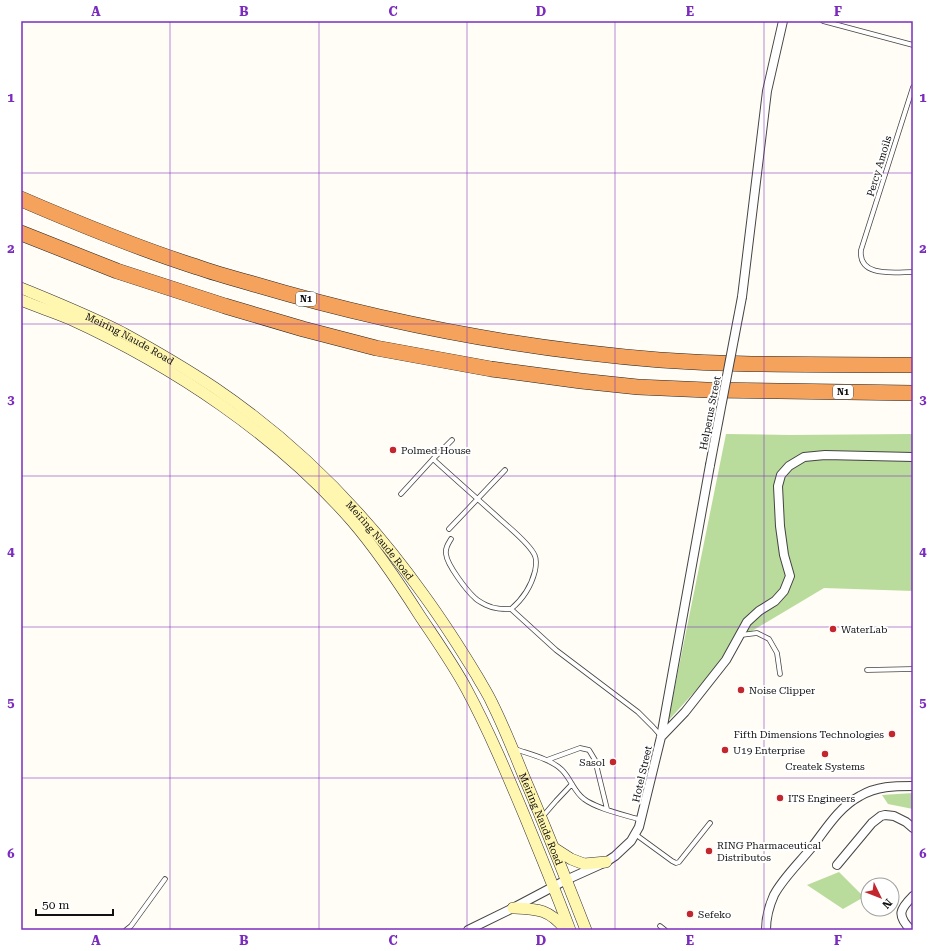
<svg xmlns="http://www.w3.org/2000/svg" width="934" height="951" font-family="'Roboto Serif',serif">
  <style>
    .forest { fill: #b9dc9c }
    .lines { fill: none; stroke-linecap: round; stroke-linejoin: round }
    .lane-casing { stroke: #444; stroke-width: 5.5 }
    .street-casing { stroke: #444; stroke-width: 10 }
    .secondary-casing { stroke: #333; stroke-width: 12 }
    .highway-casing { stroke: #222; stroke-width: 16 }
    .lane { stroke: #fff; stroke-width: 4 }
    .street { stroke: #fff; stroke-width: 8 }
    .secondary { stroke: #fff6b0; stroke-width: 11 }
    .highway { stroke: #f5a25d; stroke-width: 15 }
    .street-bridge-casing { stroke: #444; stroke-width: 10; stroke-linecap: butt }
    .street-bridge { stroke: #fff; stroke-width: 8 }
    .grid { fill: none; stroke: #7b2cbf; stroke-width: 1; stroke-opacity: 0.55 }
    .poi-dot { fill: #c4262e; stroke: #fff; stroke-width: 1.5 }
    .labels { text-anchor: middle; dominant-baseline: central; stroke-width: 4; stroke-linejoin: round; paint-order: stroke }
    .shield { fill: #fff; stroke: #585858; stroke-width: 1 }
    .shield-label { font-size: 9px; font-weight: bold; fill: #111 }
    .street-label { font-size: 10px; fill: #111; stroke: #fff }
    .poi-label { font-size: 10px; fill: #111; stroke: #fff; text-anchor: start }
    .neatline { fill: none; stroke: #7b2cbf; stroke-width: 1.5 }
    .grid-label { font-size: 13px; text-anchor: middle; font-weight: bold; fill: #7b2cbf }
  </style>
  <rect width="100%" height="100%" fill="#fffdf5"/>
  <path class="forest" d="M 726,434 L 789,435 L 913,434 L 913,591 L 824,588 L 747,634 L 668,721 Z
    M 913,793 L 913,809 L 888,804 L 882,795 Z
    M 839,872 L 864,897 L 843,909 L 807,885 Z"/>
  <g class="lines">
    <g class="lane-casing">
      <path id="lane" d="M 823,21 L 913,45
        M 913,87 L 861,250 C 858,278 895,272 913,272
        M 433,459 L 452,440
        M 401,494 L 433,459 C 456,480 479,500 502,521 C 511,529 531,545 535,556 C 537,561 536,566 535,571 C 531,587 523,599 511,609 L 556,650 L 638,712 L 653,727 L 661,736
        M 449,529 L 505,470
        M 451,539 C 448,544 445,548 446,554 C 447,565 467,591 475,598 C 478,601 482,603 486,605 C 494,609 502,609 511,609
        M 741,635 L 757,633 L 769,639 L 777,653 L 780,674
        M 867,670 L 913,669
        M 515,749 C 529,754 551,759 562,770 C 571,779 574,792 584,799 C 597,809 625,815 641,820
        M 547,760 L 580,748 L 589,750 L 595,760 L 607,809
        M 543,816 L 556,801 L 572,784
        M 635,834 L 672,861 L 676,863 L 679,862 L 710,823
        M 660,926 L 665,930
        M 126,930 L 131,926 L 165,879"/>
    </g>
    <g class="street-casing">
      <path id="street" d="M 742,297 L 767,91 L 783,21
        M 661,737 L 685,712 L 726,660 L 747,622 L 759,611 L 775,601 L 784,591 L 790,576 L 784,555 L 780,526 L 778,486 L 781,475 L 789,466 L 804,457 L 825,455 L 913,457
        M 837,865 L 872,823 L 881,816 L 885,815 L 894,816 L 906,822 L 913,828
        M 468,930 L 513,908 L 566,880 L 606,862 L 615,856 L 631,841 L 639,827 L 661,737 L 710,465
        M 766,930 C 766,918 769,906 774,895 C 783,878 800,862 812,847 C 826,829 839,807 860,796 C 877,786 894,786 913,786
        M 911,930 C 896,915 900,909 913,896"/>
    </g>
    <g class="secondary-casing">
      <g id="secondary">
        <path id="s1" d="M 21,288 C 55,302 90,316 123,333 C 154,350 185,368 215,388 C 296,443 366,514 423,594 C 442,620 460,648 477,676 C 482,685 488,694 492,703 C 504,727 514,752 524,777 C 546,828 566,879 586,930"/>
        <path d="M 21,300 C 37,307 54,312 70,319 C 173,366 277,435 352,521 C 377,550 399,583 420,616 C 436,640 453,664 467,690 C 489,731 507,774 525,817 C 540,854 556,892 570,930"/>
        <path d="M 554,848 L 571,859 L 584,864 L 606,862"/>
        <path d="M 513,908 C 538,909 549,909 566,930"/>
      </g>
    </g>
    <g class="highway-casing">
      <path id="highway" d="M 21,199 C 79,224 137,248 197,267 C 214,273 232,278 250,283 C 384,323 521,349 660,360 C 744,366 829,364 913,365
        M 21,233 L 117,271 L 225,306 L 303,329 L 376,348 L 491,369 L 581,381 L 638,387 L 707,390 L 913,393"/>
    </g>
    <use href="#lane" class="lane"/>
    <use href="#street" class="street"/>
    <use href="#secondary" class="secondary"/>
    <use href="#highway" class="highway"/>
    <g class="street-bridge-casing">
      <path id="street-bridge" d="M 710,465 L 742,297"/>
    </g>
    <use href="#street-bridge" class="street-bridge"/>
  </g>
  <path class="grid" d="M 170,21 L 170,930M 319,21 L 319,930M 467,21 L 467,930M 615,21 L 615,930M 764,21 L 764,930M 21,173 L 913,173M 21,324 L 913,324M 21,476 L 913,476M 21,627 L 913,627M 21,778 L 913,778"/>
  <g class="poi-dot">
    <circle cx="393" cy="450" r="4"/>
    <circle cx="833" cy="629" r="4"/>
    <circle cx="741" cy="690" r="4"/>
    <circle cx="892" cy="734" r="4"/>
    <circle cx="725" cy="750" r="4"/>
    <circle cx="825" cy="754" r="4"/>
    <circle cx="613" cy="762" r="4"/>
    <circle cx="780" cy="798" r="4"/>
    <circle cx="709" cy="851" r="4"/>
    <circle cx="690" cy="914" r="4"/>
  </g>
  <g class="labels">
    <g class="shield">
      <rect x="296" y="292" width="20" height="14" rx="3"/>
      <rect x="833" y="385" width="20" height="14" rx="3"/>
    </g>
    <g class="shield-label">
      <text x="306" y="299">N1</text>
      <text x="843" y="392">N1</text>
    </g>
    <g class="street-label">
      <text transform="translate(879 166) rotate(-73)">Percy Amoils</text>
      <text stroke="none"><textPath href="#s1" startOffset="120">Meiring Naude Road</textPath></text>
      <text transform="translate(710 413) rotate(-79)">Helperus Street</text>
      <text stroke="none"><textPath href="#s1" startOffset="444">Meiring Naude Road</textPath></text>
      <text transform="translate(642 774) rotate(-77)">Hotel Street</text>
      <text stroke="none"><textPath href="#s1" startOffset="768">Meiring Naude Road</textPath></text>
    </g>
    <g class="poi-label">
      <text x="401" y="450">Polmed House</text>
      <text x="841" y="629">WaterLab</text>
      <text x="749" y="690">Noise Clipper</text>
      <text x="884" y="734" text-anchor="end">Fifth Dimensions Technologies</text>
      <text x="733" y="750">U19 Enterprise</text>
      <text x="605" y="762" text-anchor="end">Sasol</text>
      <text x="825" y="766" text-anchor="middle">Createk Systems</text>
      <text x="788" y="798">ITS Engineers</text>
      <text x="717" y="845">RING Pharmaceutical<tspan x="717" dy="12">Distributos</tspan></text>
      <text x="698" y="914">Sefeko</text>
    </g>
  </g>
  <rect width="934" height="951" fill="none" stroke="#ffffff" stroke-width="44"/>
  <g transform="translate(880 897) rotate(133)"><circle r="19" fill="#ffffff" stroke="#a0a0a0"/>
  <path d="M0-3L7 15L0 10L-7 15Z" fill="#c4262e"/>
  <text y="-6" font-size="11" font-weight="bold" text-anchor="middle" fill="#111111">N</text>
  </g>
  <path d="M36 909v6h77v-6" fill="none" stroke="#111111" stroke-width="2"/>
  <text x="42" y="909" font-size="12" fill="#111111" stroke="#ffffff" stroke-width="3" paint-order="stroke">50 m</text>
  <rect x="22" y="22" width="890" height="907" class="neatline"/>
  <g class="grid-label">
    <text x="96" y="16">A</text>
    <text x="244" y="16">B</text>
    <text x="393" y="16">C</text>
    <text x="541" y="16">D</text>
    <text x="690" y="16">E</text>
    <text x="838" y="16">F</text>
    <text x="11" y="102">1</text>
    <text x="923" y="102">1</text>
    <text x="11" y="253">2</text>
    <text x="923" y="253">2</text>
    <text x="11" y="404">3</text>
    <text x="923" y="404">3</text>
    <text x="11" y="556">4</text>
    <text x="923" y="556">4</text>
    <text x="11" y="707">5</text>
    <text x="923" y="707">5</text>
    <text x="11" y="858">6</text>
    <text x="923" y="858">6</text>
    <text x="96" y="945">A</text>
    <text x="244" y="945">B</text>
    <text x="393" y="945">C</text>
    <text x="541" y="945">D</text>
    <text x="690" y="945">E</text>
    <text x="838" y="945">F</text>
  </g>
</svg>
